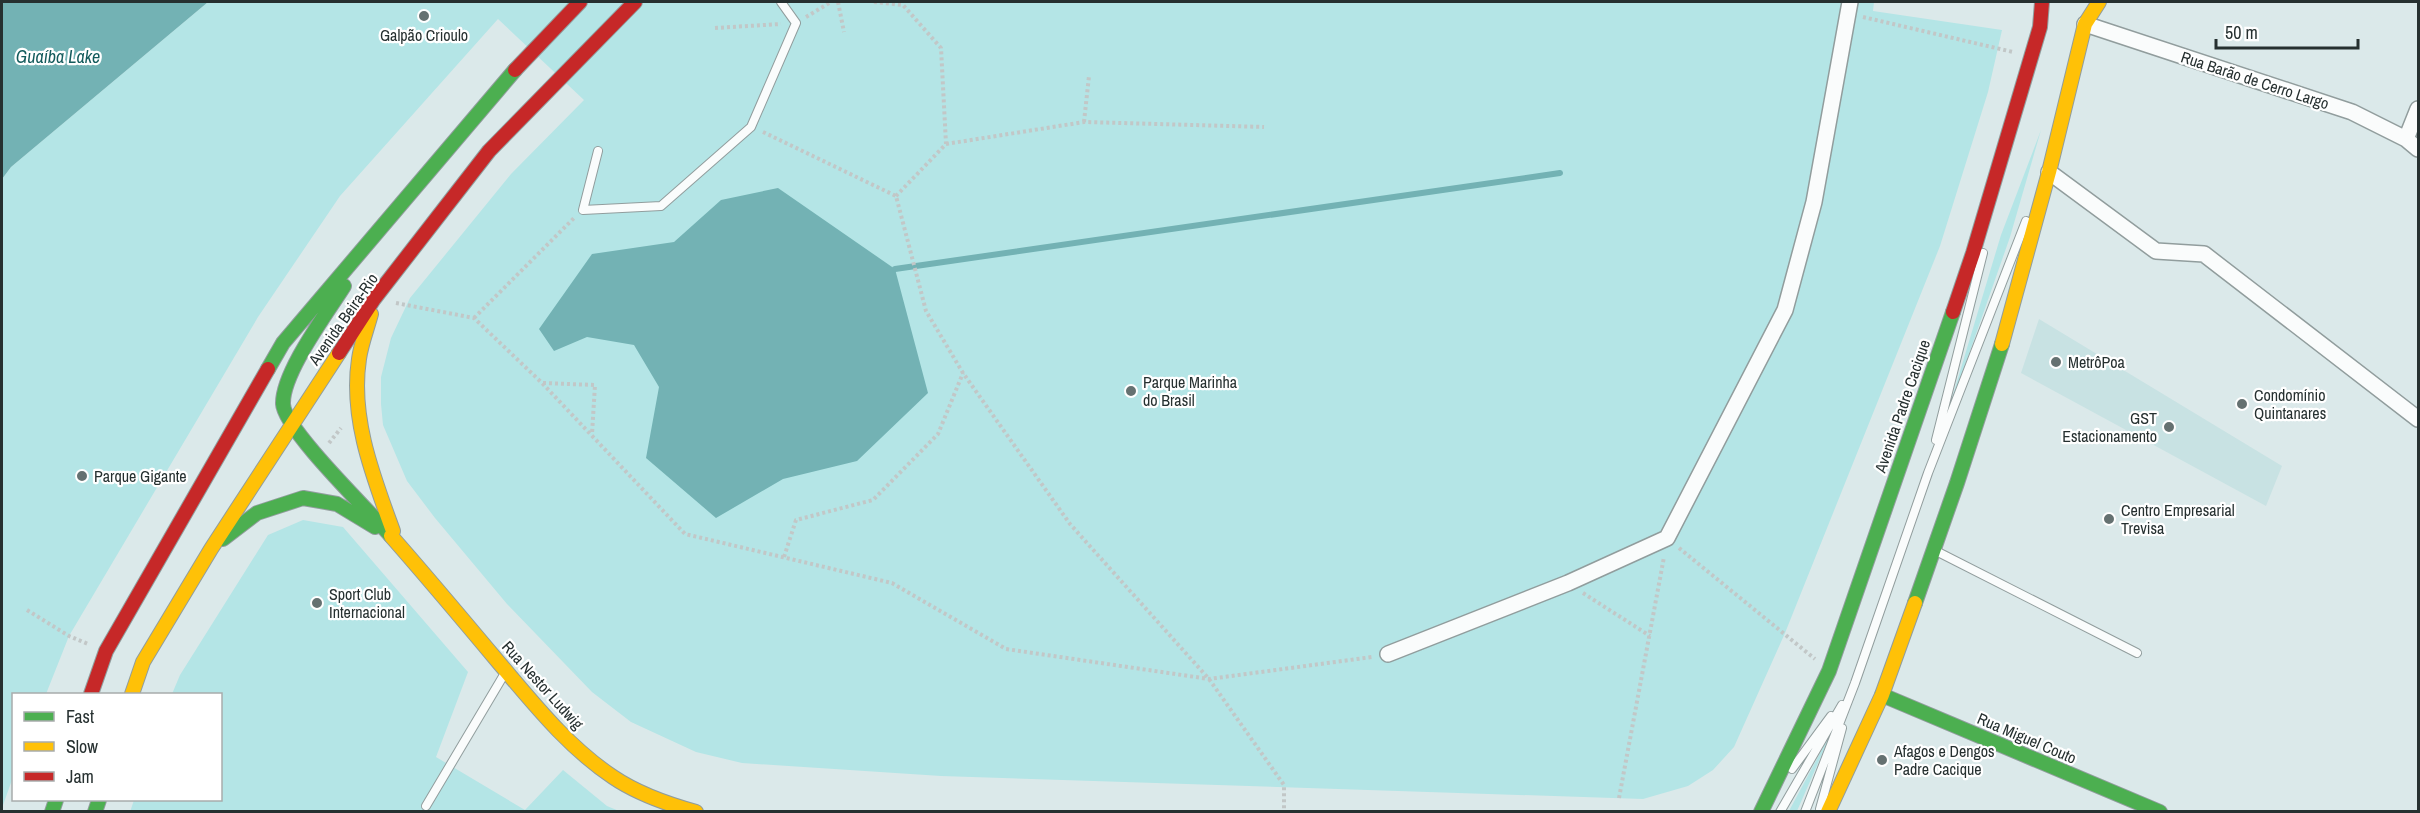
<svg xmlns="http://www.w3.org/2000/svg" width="2420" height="813" font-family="'Archivo Narrow',sans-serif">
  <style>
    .built { fill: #c8e2e3 }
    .green { fill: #b4e5e6 }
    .water { fill: #73b2b4 }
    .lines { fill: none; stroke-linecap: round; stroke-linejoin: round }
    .stream { stroke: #73b2b4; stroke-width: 6 }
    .lane-casing { stroke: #919d9d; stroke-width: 10 }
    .street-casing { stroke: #919d9d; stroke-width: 18 }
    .fast-casing { stroke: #919d9d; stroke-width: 16 }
    .slow-casing { stroke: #919d9d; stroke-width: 16 }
    .jam-casing { stroke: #919d9d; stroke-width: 16 }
    .path { stroke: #c2c7c7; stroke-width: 4; stroke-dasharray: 3 3; stroke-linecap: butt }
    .lane { stroke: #fafcfc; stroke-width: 8 }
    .street { stroke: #fafcfc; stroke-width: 15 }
    .fast { stroke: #4caf50; stroke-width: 14 }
    .slow { stroke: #ffc107; stroke-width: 14 }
    .jam { stroke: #c62828; stroke-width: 14 }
    .poi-dot { fill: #657171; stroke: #fff; stroke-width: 2 }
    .labels { text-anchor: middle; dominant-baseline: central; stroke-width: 4.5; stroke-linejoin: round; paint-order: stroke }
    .poi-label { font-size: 16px; fill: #263030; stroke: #fff; text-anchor: start }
    .street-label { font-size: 16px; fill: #263030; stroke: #fff }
    .water-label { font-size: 18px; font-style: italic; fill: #135b5c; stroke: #fff }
  </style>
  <rect width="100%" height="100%" fill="#dbe9ea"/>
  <path class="built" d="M 2039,319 L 2282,466 L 2266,506 L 2021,373 Z"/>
  <path class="green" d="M 208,2 L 1874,2 L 1873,11 L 2002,30 L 1988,92 L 1940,246 L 1785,633 L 1734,747 L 1713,770 L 1688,786 L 1643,799 L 941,776 L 742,763 L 696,752 L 631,722 L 592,692 L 507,604 L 435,518 L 407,481 L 383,425 L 381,404 L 381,377 L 391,338 L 410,298 L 511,174 L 584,100 L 498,19 L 340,196 L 258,317 L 69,636 L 46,694 L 14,694 L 13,777 L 2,808 L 2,179 L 11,167 Z
    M 2041,130 L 2010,237 L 1943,428 L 2001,235 Z
    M 303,520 L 343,527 L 468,672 L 436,757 L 525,810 L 563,770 L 607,806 L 619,811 L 130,812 L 134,800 L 220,800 L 220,694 L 172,694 L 180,675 L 268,535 Z
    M 1833,729 L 1797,811 L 1789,811 Z"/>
  <path class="water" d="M 2,2 L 208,2 L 11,167 L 2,179 Z
    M 778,188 L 895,269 L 928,393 L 857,461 L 783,479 L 716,518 L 646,458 L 659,387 L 634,345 L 587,337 L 554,351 L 539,329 L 592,254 L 674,242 L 721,200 Z"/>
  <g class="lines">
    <path class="stream" d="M 895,269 L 1560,173"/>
    <g class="lane-casing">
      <path id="lane" d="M 598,151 L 583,210 L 661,206 L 751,127 L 796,23 L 781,2
        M 1936,440 L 1983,253
        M 1934,550 L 2137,653
        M 1792,769 L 1831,716
        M 426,806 L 505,673
        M 1820,809 L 1842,728
        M 1780,812 L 1842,705
        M 1805,812 L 1855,683 L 1928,473 L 2026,221"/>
    </g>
    <g class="street-casing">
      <path id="street" d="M 2085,24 L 2352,112 L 2406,139 L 2418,149
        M 2406,139 L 2418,109
        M 2049,172 L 2156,251 L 2204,254 L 2418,419
        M 1388,654 L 1568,583 L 1667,538 L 1785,310 L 1814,202 L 1850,2"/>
    </g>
    <g class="fast-casing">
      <path id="fast" d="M 344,286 C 327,313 282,373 283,404 C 284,429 371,513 391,536
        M 268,369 L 283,343 L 515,70
        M 223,539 L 257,513 L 303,498 L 337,504 L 375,527
        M 1915,603 L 1957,483 L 2002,344
        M 1882,695 L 2160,812
        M 52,812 L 56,800
        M 95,812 L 99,800
        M 1761,812 L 1829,671 L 1953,312"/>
    </g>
    <g class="slow-casing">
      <path id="slow" d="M 371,314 C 367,329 361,344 359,359 C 350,418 373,476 393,531
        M 2002,344 L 2049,172 L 2085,24 L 2099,2
        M 391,536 C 428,578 464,621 500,664 C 534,704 568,747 613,777 C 638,794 667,804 696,812
        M 132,694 L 143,662 L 211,549 L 339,353
        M 1828,812 L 1882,695 L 1915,603"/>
    </g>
    <g class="jam-casing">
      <path id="jam" d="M 515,70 L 580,2
        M 1953,312 L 1973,253 L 2040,27 L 2042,2
        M 339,353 L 374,299 L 489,151 L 635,2
        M 91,694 L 106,651 L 268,369"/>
    </g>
    <path class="path" d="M 838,2 L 844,32
      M 874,2 L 903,5 L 941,48 L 946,144 L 896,196
      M 806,17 L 831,2
      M 1863,17 L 2013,52
      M 715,28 L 781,24
      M 1084,122 L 1089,76
      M 763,132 L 896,196 L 926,311 L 963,373 L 1070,524 L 1209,679 L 1284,785 L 1284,812
      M 946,144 L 1084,122 L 1264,127
      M 396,303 L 474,318 L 542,383 L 685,534 L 892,583 L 1006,649 L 1209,679 L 1372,657
      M 474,318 L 575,217
      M 543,383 L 595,385 L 592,434
      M 329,443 L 341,428
      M 1679,548 L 1815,659
      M 784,557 L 796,520 L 873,500 L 938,434 L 963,373
      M 1583,593 L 1650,636
      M 27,610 L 69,636 L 88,644
      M 1619,798 L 1664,557"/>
    <use href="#lane" class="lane"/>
    <use href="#street" class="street"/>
    <use href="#fast" class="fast"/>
    <use href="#slow" class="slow"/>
    <use href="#jam" class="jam"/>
  </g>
  <g class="poi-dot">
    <circle cx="424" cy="16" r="6"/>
    <circle cx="2056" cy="362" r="6"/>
    <circle cx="1131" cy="391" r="6"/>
    <circle cx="2242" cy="404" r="6"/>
    <circle cx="2169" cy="427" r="6"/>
    <circle cx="82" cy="476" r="6"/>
    <circle cx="2109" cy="519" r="6"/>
    <circle cx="317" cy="603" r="6"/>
    <circle cx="1882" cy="760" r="6"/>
  </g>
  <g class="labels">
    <g class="poi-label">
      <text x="424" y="35" text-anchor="middle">Galpão Crioulo</text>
      <text x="2068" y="362">MetrôPoa</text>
      <text x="1143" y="382">Parque Marinha<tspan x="1143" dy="18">do Brasil</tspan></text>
      <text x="2254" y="395">Condomínio<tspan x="2254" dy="18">Quintanares</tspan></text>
      <text x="2157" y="418" text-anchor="end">GST<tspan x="2157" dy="18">Estacionamento</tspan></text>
      <text x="94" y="476">Parque Gigante</text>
      <text x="2121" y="510">Centro Empresarial<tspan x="2121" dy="18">Trevisa</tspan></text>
      <text x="329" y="594">Sport Club<tspan x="329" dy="18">Internacional</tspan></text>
      <text x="1894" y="751">Afagos e Dengos<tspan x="1894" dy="18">Padre Cacique</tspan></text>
    </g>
    <g class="street-label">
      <text transform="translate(2255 80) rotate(18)">Rua Barão de Cerro Largo</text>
      <text transform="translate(343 319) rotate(-55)">Avenida Beira-Rio</text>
      <text transform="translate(1902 406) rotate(-71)">Avenida Padre Cacique</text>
      <text transform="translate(543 685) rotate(48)">Rua Nestor Ludwig</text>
      <text transform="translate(2027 738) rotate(23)">Rua Miguel Couto</text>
    </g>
    <g class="water-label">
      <text x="58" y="56">Guaíba Lake</text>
    </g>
  </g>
  <rect width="2420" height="813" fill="none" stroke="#263030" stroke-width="6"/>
  <rect x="12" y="693" width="210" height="108" fill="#ffffff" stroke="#a8acac" stroke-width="1.5"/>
  <rect x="24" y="712" width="30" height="9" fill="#4caf50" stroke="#a8acac" stroke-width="1.5"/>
  <text x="66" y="723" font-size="18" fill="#263030">Fast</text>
  <rect x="24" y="742" width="30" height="9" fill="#ffc107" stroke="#a8acac" stroke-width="1.5"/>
  <text x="66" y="753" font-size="18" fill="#263030">Slow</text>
  <rect x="24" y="772" width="30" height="9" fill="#c62828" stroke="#a8acac" stroke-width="1.5"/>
  <text x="66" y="783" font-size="18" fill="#263030">Jam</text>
  <path d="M2216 39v9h142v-9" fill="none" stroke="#263030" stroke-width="3"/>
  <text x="2225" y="39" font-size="18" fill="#263030" stroke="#ffffff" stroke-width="4.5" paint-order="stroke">50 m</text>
</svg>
